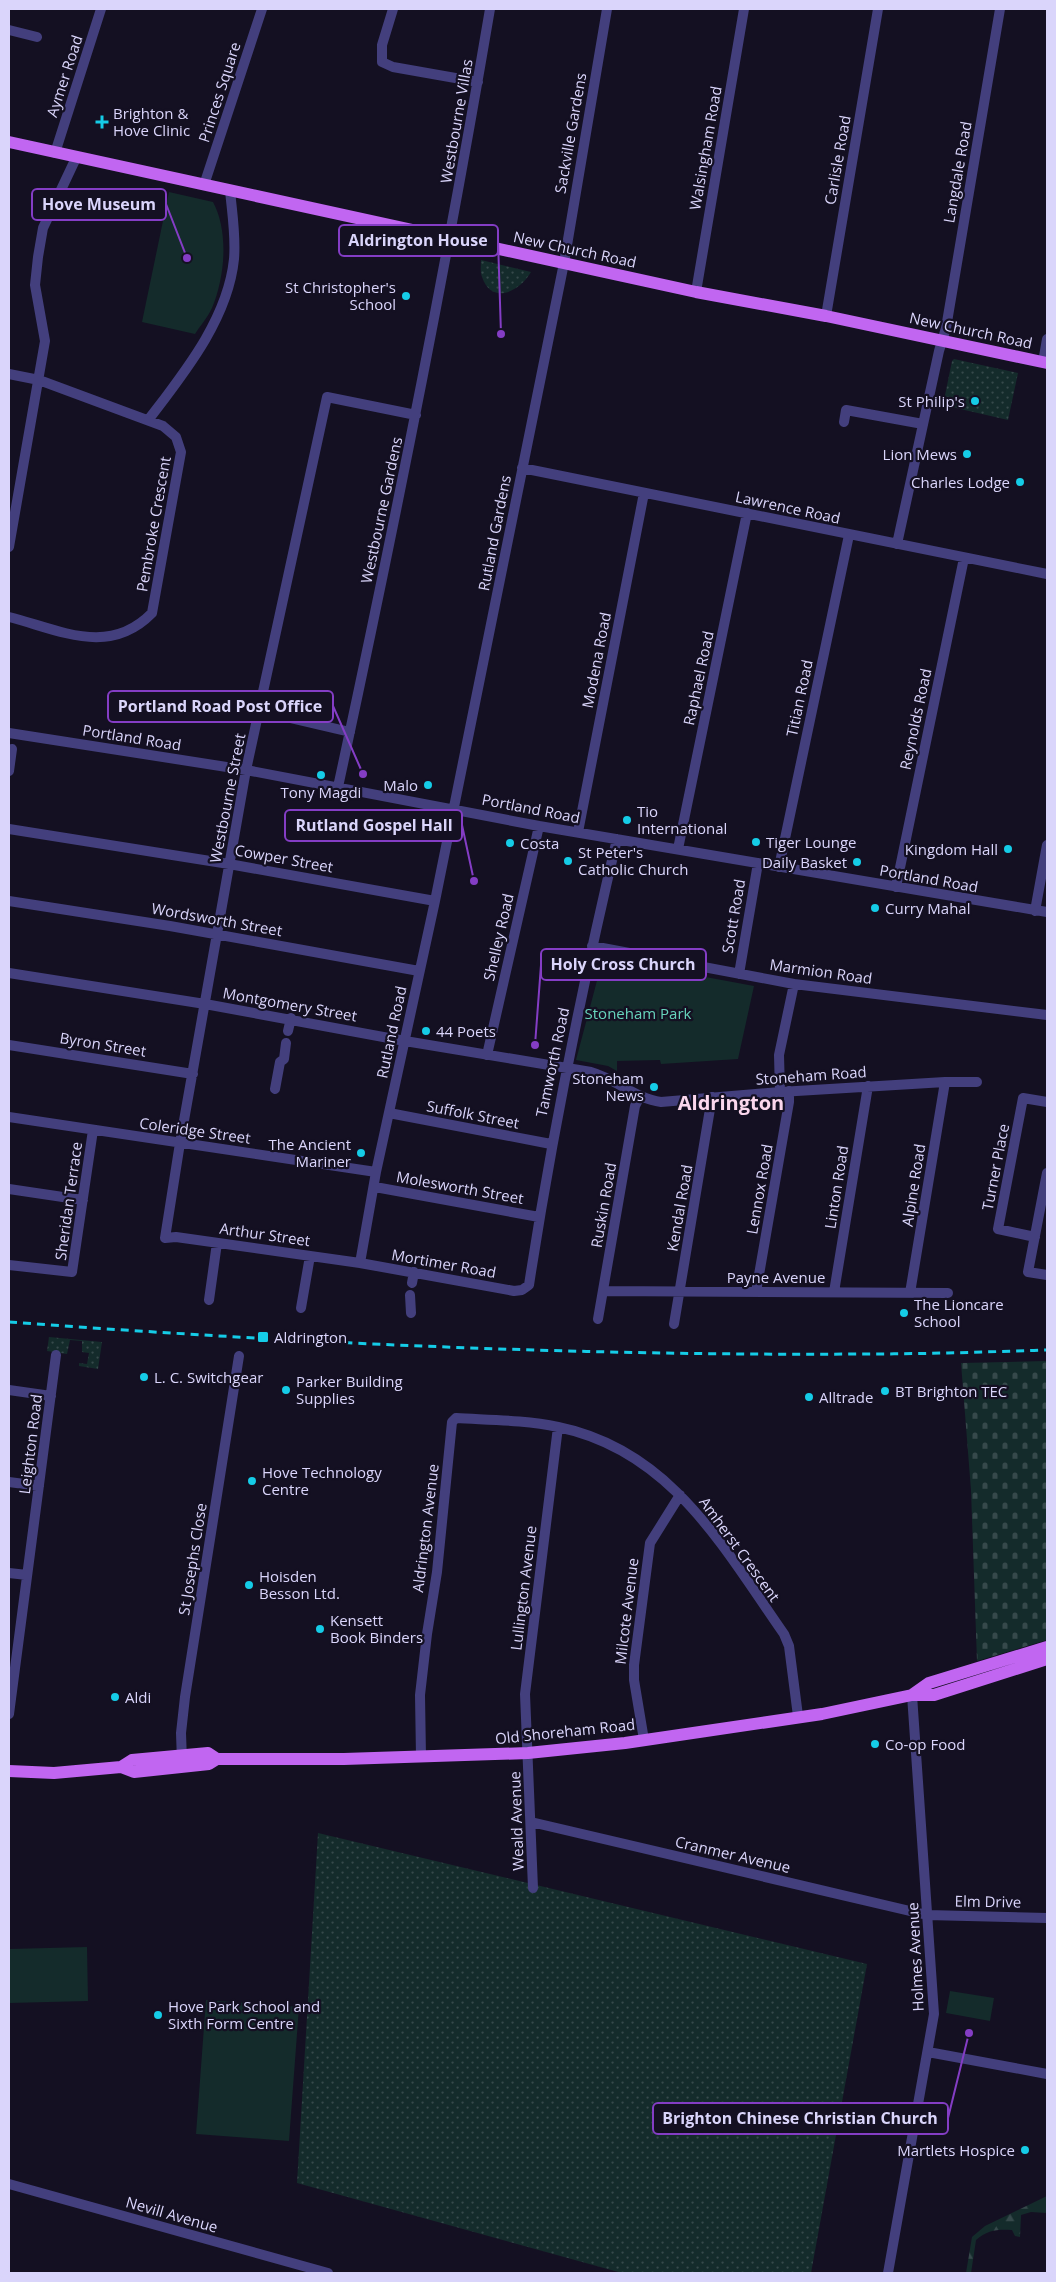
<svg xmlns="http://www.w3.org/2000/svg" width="1056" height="2282" font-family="'Open Sans',sans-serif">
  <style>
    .grass { fill: url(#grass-dots) }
    .forest { fill: url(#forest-firs) }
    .cemetery { fill: url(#cemetery-stones) }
    .park { fill: #142b2b }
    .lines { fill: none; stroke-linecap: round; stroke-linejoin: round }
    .minor { stroke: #433f7d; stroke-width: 10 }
    .major { stroke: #c166f1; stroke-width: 12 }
    .rail { stroke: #15cce7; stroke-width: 3; stroke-dasharray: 8 6; stroke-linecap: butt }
    .poi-dot { fill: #15cce7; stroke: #141022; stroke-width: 2 }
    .labels { text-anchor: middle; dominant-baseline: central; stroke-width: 4.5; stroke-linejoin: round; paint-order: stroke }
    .street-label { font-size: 15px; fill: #dad5fb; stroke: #141022 }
    .poi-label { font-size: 15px; fill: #dad5fb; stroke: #141022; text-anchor: start }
    .park-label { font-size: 15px; fill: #67d4bc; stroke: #141022 }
    .district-label { font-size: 20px; font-weight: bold; fill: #fbd7ed; stroke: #141022 }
    .leader { fill: none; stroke: #843dc5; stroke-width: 2 }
    .callout-dot { fill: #843dc5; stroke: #141022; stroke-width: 2 }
    .callout { fill: #141022; stroke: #843dc5; stroke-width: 2 }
    .callout-label { font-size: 16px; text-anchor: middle; font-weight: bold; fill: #dad5fb }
  </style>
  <defs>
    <pattern id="grass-dots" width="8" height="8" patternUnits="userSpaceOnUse" patternTransform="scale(1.25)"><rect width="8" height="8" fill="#142b2b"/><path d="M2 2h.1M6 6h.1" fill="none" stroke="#36494b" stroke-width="1.8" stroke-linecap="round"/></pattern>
    <pattern id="forest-firs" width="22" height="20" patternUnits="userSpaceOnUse" patternTransform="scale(1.25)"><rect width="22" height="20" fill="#142b2b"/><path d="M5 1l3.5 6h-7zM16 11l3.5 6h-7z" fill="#36494b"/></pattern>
    <pattern id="cemetery-stones" width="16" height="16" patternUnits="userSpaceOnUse" patternTransform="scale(1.25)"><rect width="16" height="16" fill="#142b2b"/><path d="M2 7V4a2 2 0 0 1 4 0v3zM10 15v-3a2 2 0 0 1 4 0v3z" fill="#36494b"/></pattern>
  </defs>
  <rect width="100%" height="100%" fill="#141022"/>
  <path class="grass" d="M 481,260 L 531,272 C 520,291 492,306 482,277 C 480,272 481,265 481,260 Z
    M 954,359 L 1018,373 L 1008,420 L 943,405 L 952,361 Z
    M 49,1337 L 102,1342 L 98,1369 L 79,1366 L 79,1363 L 87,1364 L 89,1353 L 82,1352 L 82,1341 L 70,1340 L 67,1354 L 47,1351 Z
    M 318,1833 L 867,1964 L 811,2273 L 622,2273 L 297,2183 Z"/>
  <path class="forest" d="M 1047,2196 L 1047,2213 L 1031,2212 L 1021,2215 L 1020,2237 L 1015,2236 L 1012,2230 C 998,2229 987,2230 976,2240 L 971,2273 L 966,2273 L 972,2237 L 985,2226 Z"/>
  <path class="cemetery" d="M 1047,1361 L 1047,1640 L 977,1661 L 971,1490 L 961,1363 Z"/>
  <path class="park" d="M 169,192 L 213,202 C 229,232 225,277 212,308 C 208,317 200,326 195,334 L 142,322 Z
    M 603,958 L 754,986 L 738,1059 L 661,1064 L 660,1060 L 617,1061 L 617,1071 L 608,1066 L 576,1060 Z
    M 87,1947 L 88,2001 L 9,2003 L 9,1949 Z
    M 950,1991 L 994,1998 L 990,2021 L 946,2013 Z
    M 206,2000 L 299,2007 L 289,2141 L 196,2134 Z"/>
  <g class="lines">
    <path class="minor" d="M 393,9 L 382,45 L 382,62 L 393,67 L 478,82
      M 9,30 L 37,37
      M 55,153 L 101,9
      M 204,185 L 262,9
      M 696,292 L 744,9
      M 826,316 L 878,9
      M 1043,362 L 1047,339
      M 9,374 L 39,380 L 163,426 L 176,437 L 181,452 L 152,613 C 109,657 60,630 9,617
      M 416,415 L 327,397 L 246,770 L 180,1143 L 165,1238 L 176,1237 L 360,1263 L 514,1291 L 522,1290 L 529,1285 C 552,1135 582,987 617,839
      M 149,419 C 184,373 228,319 234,259 C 236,235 232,213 230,190
      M 844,422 L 846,410 L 923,424
      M 522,468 L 1047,574
      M 897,544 L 939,351 L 946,328 L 1000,9
      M 9,547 L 45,341 L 35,285 L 38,257 L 43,228 L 76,158
      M 290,718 L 350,732
      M 9,733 L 246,770 L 539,826 L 1047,912
      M 9,771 L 12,749
      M 338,787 C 394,528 446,269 490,9
      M 9,829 L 229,864 L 435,901
      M 578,832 L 644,493
      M 678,849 L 747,513
      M 779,867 L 849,535
      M 896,887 L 964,558
      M 9,901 L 170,926 L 419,971
      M 1035,911 L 1047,845
      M 592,946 L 794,984 L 1047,1015
      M 9,973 L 205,1004 L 405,1041 L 591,1072 C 616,1079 636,1099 661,1102 L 780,1092 L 945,1082 L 977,1082
      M 739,974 L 758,863
      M 288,1031 L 291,1018
      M 9,1045 L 193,1074
      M 487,1055 L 539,826
      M 275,1089 L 280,1062 L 284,1059 L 286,1043
      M 780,1092 L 779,1055 L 794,984
      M 389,1113 L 551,1144
      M 9,1117 L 376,1172
      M 1047,1173 L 1028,1272 L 1047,1275
      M 375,1187 L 539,1217
      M 9,1189 L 83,1200
      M 1035,1237 L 998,1229 L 1023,1098 L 1047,1102
      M 360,1263 L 376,1172 L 435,901 L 564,263 L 607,9
      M 9,1265 L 72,1272 L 93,1130
      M 412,1283 L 414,1272
      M 603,1291 L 948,1293
      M 756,1292 L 789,1102 L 789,1091
      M 834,1292 L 868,1086
      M 910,1293 L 945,1082
      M 410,1295 L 411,1313
      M 209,1300 L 217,1243
      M 301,1308 L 310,1256
      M 598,1319 L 635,1106 L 640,1096
      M 674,1324 L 712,1097
      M 9,1390 L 51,1396
      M 9,1482 L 39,1486
      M 9,1573 L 27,1575
      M 9,1714 L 56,1355
      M 644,1740 L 634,1680 L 634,1665 L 650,1543 L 680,1495
      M 421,1757 L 420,1695 L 427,1634 L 437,1572 L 452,1422 L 456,1418 C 490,1420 526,1420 558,1427 C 671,1450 723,1547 784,1634 L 789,1646 L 798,1716
      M 182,1761 L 181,1733 L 185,1697 L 239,1356
      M 531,1822 L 927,1915 L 1047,1918
      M 533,1888 L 525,1694 L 558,1427
      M 928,2052 L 1047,2074
      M 9,2184 L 328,2273
      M 888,2273 L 934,2014 L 912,1695"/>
    <path class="major" d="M 9,142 L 696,292 L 826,316 L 1047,363
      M 912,1695 L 929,1683 L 1047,1647
      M 121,1767 L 132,1760 L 208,1753 L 217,1759
      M 9,1771 L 54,1773 L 121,1767 L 134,1772 L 209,1764 L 217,1759 L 344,1759 L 528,1753 L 625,1743 L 822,1714 L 912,1695 L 934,1695 L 1047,1659"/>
    <path class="rail" d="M 9,1322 C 294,1343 579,1356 864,1354 C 925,1354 986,1352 1047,1350"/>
  </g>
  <g class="poi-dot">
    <path d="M99.5 114.5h5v5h5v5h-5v5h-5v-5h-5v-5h5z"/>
    <circle cx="406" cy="296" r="5"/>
    <circle cx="975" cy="401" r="5"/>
    <circle cx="967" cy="454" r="5"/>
    <circle cx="1020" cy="482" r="5"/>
    <circle cx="321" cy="775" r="5"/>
    <circle cx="428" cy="785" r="5"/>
    <circle cx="627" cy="820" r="5"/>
    <circle cx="756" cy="842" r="5"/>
    <circle cx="510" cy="843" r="5"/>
    <circle cx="1008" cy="849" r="5"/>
    <circle cx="568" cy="861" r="5"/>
    <circle cx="857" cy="862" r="5"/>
    <circle cx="875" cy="908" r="5"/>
    <circle cx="426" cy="1031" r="5"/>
    <circle cx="654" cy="1087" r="5"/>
    <circle cx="361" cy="1153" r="5"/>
    <circle cx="904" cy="1313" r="5"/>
    <rect x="257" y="1331" width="12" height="12" rx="2.5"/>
    <circle cx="144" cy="1377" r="5"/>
    <circle cx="286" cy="1390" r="5"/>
    <circle cx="885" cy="1391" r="5"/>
    <circle cx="809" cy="1397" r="5"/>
    <circle cx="252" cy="1481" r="5"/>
    <circle cx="249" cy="1585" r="5"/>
    <circle cx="320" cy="1629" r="5"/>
    <circle cx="115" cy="1697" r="5"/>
    <circle cx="875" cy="1744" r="5"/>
    <circle cx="158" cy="2015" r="5"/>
    <circle cx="1025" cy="2150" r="5"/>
  </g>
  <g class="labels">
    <g class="street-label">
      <text transform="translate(64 76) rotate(-72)">Aymer Road</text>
      <text transform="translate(219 92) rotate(-72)">Princes Square</text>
      <text transform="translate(456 121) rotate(-80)">Westbourne Villas</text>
      <text transform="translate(570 133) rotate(-80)">Sackville Gardens</text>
      <text transform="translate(705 148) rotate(-80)">Walsingham Road</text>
      <text transform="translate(837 160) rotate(-80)">Carlisle Road</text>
      <text transform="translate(957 172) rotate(-80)">Langdale Road</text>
      <text transform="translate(575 249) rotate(12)">New Church Road</text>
      <text transform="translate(971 330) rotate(12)">New Church Road</text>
      <text transform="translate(788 507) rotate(12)">Lawrence Road</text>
      <text transform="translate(381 510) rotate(-78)">Westbourne Gardens</text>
      <text transform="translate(153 524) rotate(-80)">Pembroke Crescent</text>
      <text transform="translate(494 533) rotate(-79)">Rutland Gardens</text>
      <text transform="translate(596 660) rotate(-79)">Modena Road</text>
      <text transform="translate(698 678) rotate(-78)">Raphael Road</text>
      <text transform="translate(799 698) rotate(-78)">Titian Road</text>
      <text transform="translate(915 719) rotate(-78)">Reynolds Road</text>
      <text transform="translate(132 737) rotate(9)">Portland Road</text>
      <text transform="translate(227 798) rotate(-79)">Westbourne Street</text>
      <text transform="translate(531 808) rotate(11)">Portland Road</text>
      <text transform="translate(284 858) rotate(10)">Cowper Street</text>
      <text transform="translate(929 878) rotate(10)">Portland Road</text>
      <text transform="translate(733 916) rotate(-80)">Scott Road</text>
      <text transform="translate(217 919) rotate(10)">Wordsworth Street</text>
      <text transform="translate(498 937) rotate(-77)">Shelley Road</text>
      <text transform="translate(821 971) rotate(8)">Marmion Road</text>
      <text transform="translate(290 1004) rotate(10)">Montgomery Street</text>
      <text transform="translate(391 1032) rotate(-78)">Rutland Road</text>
      <text transform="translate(103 1044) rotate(9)">Byron Street</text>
      <text transform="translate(552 1062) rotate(-78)">Tamworth Road</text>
      <text transform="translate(811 1075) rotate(-4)">Stoneham Road</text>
      <text transform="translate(473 1114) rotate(11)">Suffolk Street</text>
      <text transform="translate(195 1130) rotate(8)">Coleridge Street</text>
      <text transform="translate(995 1167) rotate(-79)">Turner Place</text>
      <text transform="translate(913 1185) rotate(-81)">Alpine Road</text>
      <text transform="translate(460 1187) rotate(10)">Molesworth Street</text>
      <text transform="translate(836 1187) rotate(-81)">Linton Road</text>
      <text transform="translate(759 1189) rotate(-80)">Lennox Road</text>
      <text transform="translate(68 1201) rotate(-82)">Sheridan Terrace</text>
      <text transform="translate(603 1205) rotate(-80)">Ruskin Road</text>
      <text transform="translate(679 1208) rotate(-80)">Kendal Road</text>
      <text transform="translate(265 1234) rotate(8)">Arthur Street</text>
      <text transform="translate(444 1263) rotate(10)">Mortimer Road</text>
      <text x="776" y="1277">Payne Avenue</text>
      <text transform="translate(30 1444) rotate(-83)">Leighton Road</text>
      <text transform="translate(425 1528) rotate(-83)">Aldrington Avenue</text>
      <text transform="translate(740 1549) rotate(54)">Amherst Crescent</text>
      <text transform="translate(192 1559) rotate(-81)">St Josephs Close</text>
      <text transform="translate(523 1588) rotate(-83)">Lullington Avenue</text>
      <text transform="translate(626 1611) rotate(-83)">Milcote Avenue</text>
      <text transform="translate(565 1731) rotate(-6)">Old Shoreham Road</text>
      <text transform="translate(516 1821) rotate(-92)">Weald Avenue</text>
      <text transform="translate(733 1854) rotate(13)">Cranmer Avenue</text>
      <text transform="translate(988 1901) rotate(1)">Elm Drive</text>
      <text transform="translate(915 1957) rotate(-93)">Holmes Avenue</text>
      <text transform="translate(172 2214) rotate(16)">Nevill Avenue</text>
    </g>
    <g class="poi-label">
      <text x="113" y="113">Brighton &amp;<tspan x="113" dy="17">Hove Clinic</tspan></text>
      <text x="396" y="287" text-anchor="end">St Christopher's<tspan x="396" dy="17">School</tspan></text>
      <text x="965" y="401" text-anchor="end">St Philip's</text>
      <text x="957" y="454" text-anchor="end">Lion Mews</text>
      <text x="1010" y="482" text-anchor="end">Charles Lodge</text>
      <text x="418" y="785" text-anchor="end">Malo</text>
      <text x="321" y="792" text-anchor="middle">Tony Magdi</text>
      <text x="637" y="811">Tio<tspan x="637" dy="17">International</tspan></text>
      <text x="766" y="842">Tiger Lounge</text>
      <text x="520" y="843">Costa</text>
      <text x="998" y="849" text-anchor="end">Kingdom Hall</text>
      <text x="578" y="852">St Peter's<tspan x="578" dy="17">Catholic Church</tspan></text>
      <text x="847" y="862" text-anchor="end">Daily Basket</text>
      <text x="885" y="908">Curry Mahal</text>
      <text x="436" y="1031">44 Poets</text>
      <text x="644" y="1078" text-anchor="end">Stoneham<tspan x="644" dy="17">News</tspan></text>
      <text x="351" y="1144" text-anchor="end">The Ancient<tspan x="351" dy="17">Mariner</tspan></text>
      <text x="914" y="1304">The Lioncare<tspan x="914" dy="17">School</tspan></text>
      <text x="274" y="1337">Aldrington</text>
      <text x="154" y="1377">L. C. Switchgear</text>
      <text x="296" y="1381">Parker Building<tspan x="296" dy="17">Supplies</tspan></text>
      <text x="895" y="1391">BT Brighton TEC</text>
      <text x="819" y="1397">Alltrade</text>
      <text x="262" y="1472">Hove Technology<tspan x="262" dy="17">Centre</tspan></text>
      <text x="259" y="1576">Hoisden<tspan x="259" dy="17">Besson Ltd.</tspan></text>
      <text x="330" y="1620">Kensett<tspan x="330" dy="17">Book Binders</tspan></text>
      <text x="125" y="1697">Aldi</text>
      <text x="885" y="1744">Co-op Food</text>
      <text x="168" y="2006">Hove Park School and<tspan x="168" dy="17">Sixth Form Centre</tspan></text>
      <text x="1015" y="2150" text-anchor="end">Martlets Hospice</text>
    </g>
    <g class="park-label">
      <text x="638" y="1013">Stoneham Park</text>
    </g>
    <g class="district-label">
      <text x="731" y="1102">Aldrington</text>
    </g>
  </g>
  <path class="leader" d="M187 258L166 204M501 334L498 240M363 774L333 706M474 881L462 825M535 1045L541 965M969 2033L948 2118"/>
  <g class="callout-dot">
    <circle cx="187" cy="258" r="5"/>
    <circle cx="501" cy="334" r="5"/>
    <circle cx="363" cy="774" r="5"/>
    <circle cx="474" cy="881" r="5"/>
    <circle cx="535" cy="1045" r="5"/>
    <circle cx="969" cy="2033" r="5"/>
  </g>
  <g class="callout">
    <rect x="32" y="189" width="134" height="31" rx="5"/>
    <rect x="339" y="225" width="159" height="31" rx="5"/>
    <rect x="108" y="691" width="225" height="31" rx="5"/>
    <rect x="285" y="810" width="177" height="31" rx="5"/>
    <rect x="541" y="949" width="165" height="31" rx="5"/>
    <rect x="653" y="2103" width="295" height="31" rx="5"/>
  </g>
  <g class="callout-label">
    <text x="99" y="210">Hove Museum</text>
    <text x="418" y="246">Aldrington House</text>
    <text x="220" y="712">Portland Road Post Office</text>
    <text x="374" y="831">Rutland Gospel Hall</text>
    <text x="623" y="970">Holy Cross Church</text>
    <text x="800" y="2124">Brighton Chinese Christian Church</text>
  </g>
  <rect width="1056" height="2282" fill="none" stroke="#dad5fb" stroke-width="20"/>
</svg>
